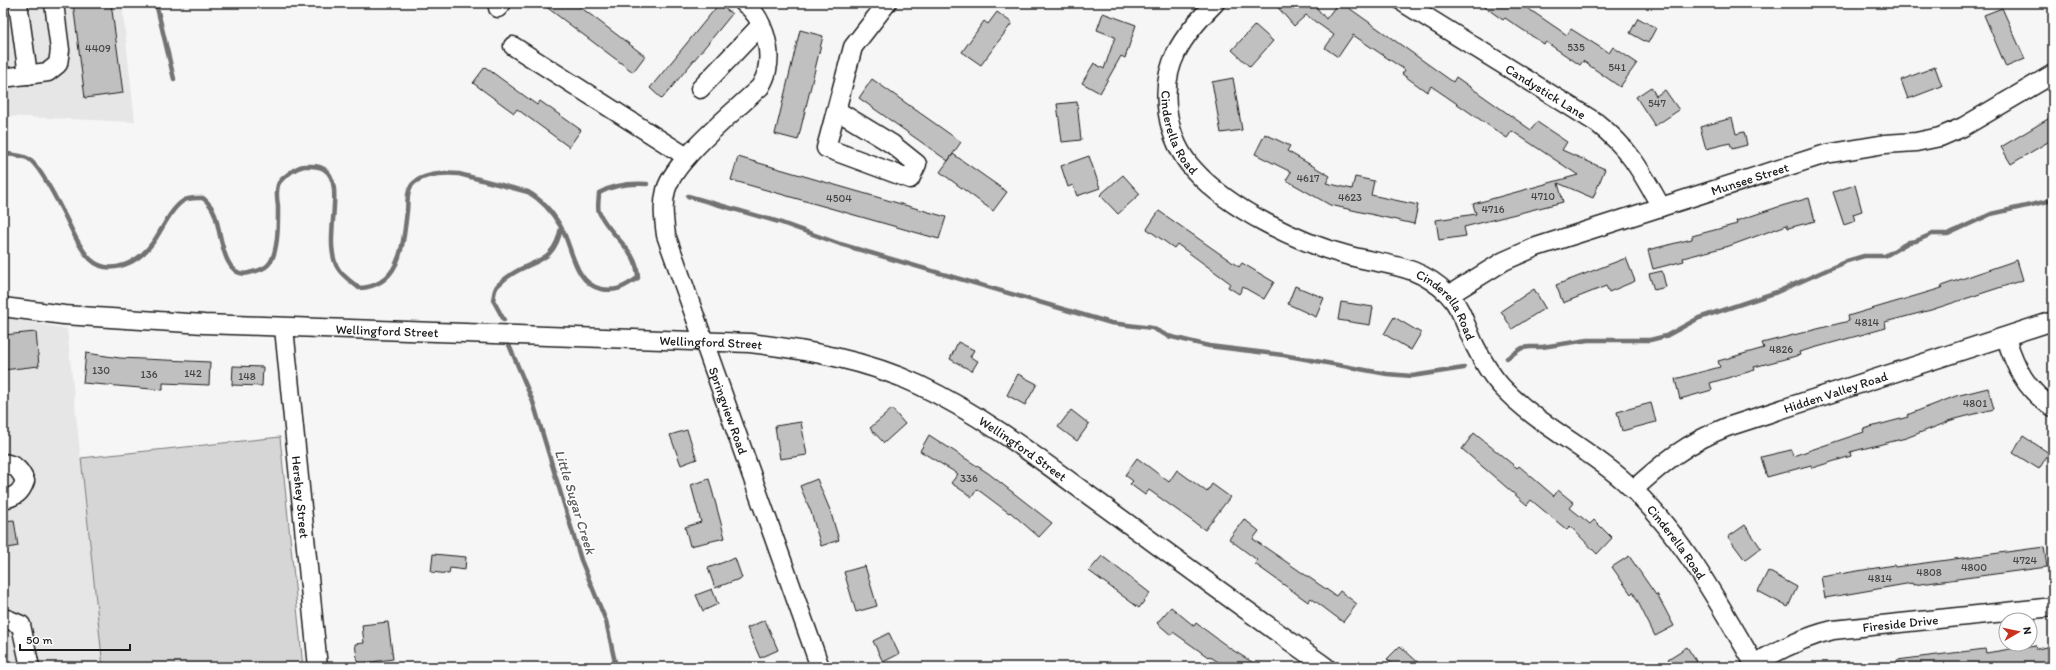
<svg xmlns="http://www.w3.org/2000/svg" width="2056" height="670" font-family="Itim,sans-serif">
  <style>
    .built { fill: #e6e6e6 }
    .green { fill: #d6d6d6; stroke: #797979 }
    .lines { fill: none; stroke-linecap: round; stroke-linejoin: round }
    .stream { stroke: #727272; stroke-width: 4.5 }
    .building { fill: #c0c0c0; stroke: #1c1c1c }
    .minor-casing { stroke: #1c1c1c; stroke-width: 21 }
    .minor { stroke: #fff; stroke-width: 18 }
    .labels { text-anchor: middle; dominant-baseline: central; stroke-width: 3; stroke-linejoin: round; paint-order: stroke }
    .number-label { font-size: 11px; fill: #454545 }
    .street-label { font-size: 13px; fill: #1c1c1c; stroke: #fff }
    .water-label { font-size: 14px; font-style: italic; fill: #5d5d5d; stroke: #fff }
  </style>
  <rect width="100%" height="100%" fill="#f6f6f6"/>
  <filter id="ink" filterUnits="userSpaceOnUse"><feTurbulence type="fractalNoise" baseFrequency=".025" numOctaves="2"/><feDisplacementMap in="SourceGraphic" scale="8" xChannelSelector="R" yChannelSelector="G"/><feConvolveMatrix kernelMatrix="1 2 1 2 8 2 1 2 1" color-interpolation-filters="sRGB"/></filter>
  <g filter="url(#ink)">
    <path class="built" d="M 3,3 L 122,3 L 135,122 L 3,116 Z
      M 3,317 L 67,329 L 103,667 L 3,667 Z"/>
    <path class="green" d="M 280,437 L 303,667 L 103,667 L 81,458 Z"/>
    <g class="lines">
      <path class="stream" d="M 156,3 L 174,79
        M 3,153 C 10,155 20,155 27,158 C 39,163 60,206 66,218 C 79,244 90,277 124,265 C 136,261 147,251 154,241 C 163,228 170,210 183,201 C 188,197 196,198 203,198 C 209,203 213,208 215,215 C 221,232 223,280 249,273 C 256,271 263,270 268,265 C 279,254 278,221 278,206 C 277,200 276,192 278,185 C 280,179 286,176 291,172 C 295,169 298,167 304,166 C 312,166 317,165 324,169 C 348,184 320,244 339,270 C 344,277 352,282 359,288 C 401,286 403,244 407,211 C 408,201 406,189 415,182 C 427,173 445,173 459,174 L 528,192 C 542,200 553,213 561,227 C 573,248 574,283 601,289 C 618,292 623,287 638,278 C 638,249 609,236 599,212 C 597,207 599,199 599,193 C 613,185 631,183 647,184
        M 688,196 L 779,222 L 840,244 L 1111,323 L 1152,328 L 1168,336 L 1209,346 L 1283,355 L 1387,374 L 1412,376 L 1464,368
        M 504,320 L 493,300 C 494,297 494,291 496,288 C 497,285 502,282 505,279 C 529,259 555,266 561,227
        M 509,345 L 533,402 L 581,560 L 606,621 L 616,667
        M 1507,358 L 1522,348 L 1530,347 L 1542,347 L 1588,340 L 1650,340 L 1666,336 L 1699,318 L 1777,292 L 1847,261 L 1864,256 L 1885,256 L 1909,242 L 1916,241 L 1932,234 L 1948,234 L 1991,214 L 2053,200"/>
    </g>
    <path class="building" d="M 73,3 L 111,3 L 123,93 L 85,98 Z
      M 541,3 L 575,3 L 645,56 L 633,72 Z
      M 1274,3 L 1321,3 L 1316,7 L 1326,19 L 1338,3 L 1342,3 L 1453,82 L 1456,77 L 1531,130 L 1537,122 L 1567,142 L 1562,150 L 1605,169 L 1593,198 L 1558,183 L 1563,202 L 1464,227 L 1466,236 L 1439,240 L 1436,220 L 1476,214 L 1473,204 L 1578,175 L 1512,131 L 1507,138 L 1431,86 L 1427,92 L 1402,74 L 1405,70 L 1353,35 L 1338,57 L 1325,48 L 1334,35 L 1306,15 L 1294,26 Z
      M 1479,3 L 1520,3 L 1567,35 L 1571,29 L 1609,53 L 1613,47 L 1637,63 L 1620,87 L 1583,61 L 1580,65 L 1546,42 L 1544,44 L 1505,18 L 1503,20 Z
      M 719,4 L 732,14 L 662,99 L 650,88 Z
      M 2002,8 L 2025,59 L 2006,67 L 1984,15 Z
      M 997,12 L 1012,23 L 981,65 L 962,52 L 984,21 L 988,24 Z
      M 1103,13 L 1136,25 L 1125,58 L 1121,56 L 1100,93 L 1082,83 L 1094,63 L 1104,69 L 1115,37 L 1097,30 Z
      M 1638,18 L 1656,28 L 1648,43 L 1630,33 Z
      M 1255,25 L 1273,41 L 1250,67 L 1232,50 Z
      M 800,30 L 823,36 L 798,140 L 775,134 Z
      M 485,67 L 537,105 L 540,101 L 581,130 L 569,147 L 517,109 L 514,113 L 473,83 Z
      M 1935,67 L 1942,86 L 1908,99 L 1901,80 Z
      M 1233,78 L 1242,130 L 1221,133 L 1212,82 Z
      M 872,79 L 961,142 L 948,161 L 859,98 Z
      M 1651,87 L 1656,96 L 1665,90 L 1679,110 L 1655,126 L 1636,97 Z
      M 1077,102 L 1081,140 L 1062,142 L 1057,104 Z
      M 2053,116 L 2053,139 L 2011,164 L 2001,147 Z
      M 1732,118 L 1736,134 L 1744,132 L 1747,145 L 1732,149 L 1730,143 L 1706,149 L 1700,127 Z
      M 1265,134 L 1290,146 L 1287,151 L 1330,176 L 1326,183 L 1352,189 L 1355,177 L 1374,181 L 1371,195 L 1418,205 L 1414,224 L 1330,205 L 1286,180 L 1291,172 L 1255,154 Z
      M 953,154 L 1007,192 L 993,211 L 940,172 Z
      M 1089,156 L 1100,188 L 1077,196 L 1073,185 L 1068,187 L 1061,166 Z
      M 738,157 L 946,217 L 939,239 L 731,180 Z
      M 1123,175 L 1140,194 L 1118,214 L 1100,195 Z
      M 1855,185 L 1862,211 L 1853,214 L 1855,221 L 1844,225 L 1833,192 Z
      M 1809,198 L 1815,221 L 1788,228 L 1787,225 L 1729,246 L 1683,258 L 1684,261 L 1653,269 L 1648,250 L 1692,239 L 1692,236 L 1737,224 L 1736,221 L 1778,207 Z
      M 1159,211 L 1239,267 L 1242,263 L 1274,282 L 1264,299 L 1243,287 L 1239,294 L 1228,287 L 1230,283 L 1177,244 L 1174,248 L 1147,229 Z
      M 1626,258 L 1635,281 L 1609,292 L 1606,286 L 1563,303 L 1556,285 Z
      M 2017,260 L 2023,280 L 1931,310 L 1885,322 L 1886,328 L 1799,352 L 1800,355 L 1754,367 L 1755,370 L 1710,383 L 1712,390 L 1680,399 L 1675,379 L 1720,367 L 1718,361 L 1764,348 L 1762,343 L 1849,321 L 1848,316 L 1942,288 L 1941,286 Z
      M 1662,271 L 1666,287 L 1654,290 L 1649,274 Z
      M 1295,286 L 1324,298 L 1316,317 L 1288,304 Z
      M 1534,289 L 1545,308 L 1512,329 L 1501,311 Z
      M 1341,302 L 1373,307 L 1370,325 L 1338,320 Z
      M 1394,317 L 1421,333 L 1411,350 L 1384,334 Z
      M 36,332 L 39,366 L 3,370 L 3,335 Z
      M 958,342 L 974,350 L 970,357 L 978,361 L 972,371 L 950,359 Z
      M 86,353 L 120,358 L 210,362 L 209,385 L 163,383 L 163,390 L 83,383 Z
      M 233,366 L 263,367 L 262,386 L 232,385 Z
      M 1018,374 L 1037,384 L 1025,405 L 1007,395 Z
      M 1988,388 L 1994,409 L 1948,421 L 1948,422 L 1906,438 L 1850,452 L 1851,456 L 1812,468 L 1811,465 L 1767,477 L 1761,457 L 1791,450 L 1793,456 L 1864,432 L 1863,429 L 1908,417 L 1907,415 L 1956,396 Z
      M 1651,403 L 1656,422 L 1622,431 L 1617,412 Z
      M 892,409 L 905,424 L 884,443 L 870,428 Z
      M 1071,410 L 1089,424 L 1077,441 L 1058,427 Z
      M 801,422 L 807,455 L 780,459 L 775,426 Z
      M 687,430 L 697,459 L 681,465 L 670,435 Z
      M 1474,433 L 1517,468 L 1519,466 L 1554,496 L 1558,490 L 1574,503 L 1570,508 L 1590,524 L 1594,520 L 1612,538 L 1597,554 L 1570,526 L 1567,530 L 1531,500 L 1527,505 L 1462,449 Z
      M 929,435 L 988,473 L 1052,523 L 1039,537 L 1010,512 L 1009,513 L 977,489 L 972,497 L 951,483 L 958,474 L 920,451 Z
      M 2023,436 L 2049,453 L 2039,469 L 2013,453 Z
      M 1137,458 L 1169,482 L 1177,470 L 1207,492 L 1212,484 L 1230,497 L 1205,530 L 1149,490 L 1145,495 L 1130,484 L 1133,481 L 1125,475 Z
      M 709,479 L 725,538 L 690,546 L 685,527 L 701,522 L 691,485 Z
      M 817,479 L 830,510 L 839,540 L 821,546 L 811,512 L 800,486 Z
      M 1244,519 L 1259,531 L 1253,539 L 1336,596 L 1340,591 L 1357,604 L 1343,622 L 1311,598 L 1308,602 L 1255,564 L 1257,560 L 1229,539 Z
      M 14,520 L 18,546 L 3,549 L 3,521 Z
      M 1745,525 L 1761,548 L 1745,560 L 1728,537 Z
      M 2044,547 L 2047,567 L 1913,585 L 1912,583 L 1825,598 L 1821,577 L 1894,565 L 1895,567 Z
      M 433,554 L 466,557 L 465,570 L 450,568 L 449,574 L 431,572 Z
      M 1102,556 L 1150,593 L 1139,608 L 1089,571 Z
      M 1629,556 L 1656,595 L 1657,594 L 1674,626 L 1655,636 L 1633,592 L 1631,594 L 1612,567 Z
      M 735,558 L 742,578 L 715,588 L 708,568 Z
      M 865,566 L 877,606 L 856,612 L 844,572 Z
      M 1768,571 L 1797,587 L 1788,607 L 1758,591 Z
      M 712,589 L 718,604 L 703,611 L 696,595 Z
      M 1171,607 L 1194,626 L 1196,623 L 1231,649 L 1260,667 L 1226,667 L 1209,656 L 1208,657 L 1173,632 L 1171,635 L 1157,623 Z
      M 765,620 L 778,650 L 760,658 L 747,628 Z
      M 388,622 L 393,659 L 358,664 L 355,644 L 364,643 L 362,625 Z
      M 889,633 L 899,654 L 883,662 L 873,641 Z
      M 2035,645 L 2036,649 L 2053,646 L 2053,667 L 1897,667 L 1897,660 L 1985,649 L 1986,653 Z
      M 1400,646 L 1423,667 L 1395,667 L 1387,659 Z
      M 1687,647 L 1700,667 L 1674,667 L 1668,659 Z"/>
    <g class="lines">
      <g class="minor-casing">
        <g id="minor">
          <path d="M 18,3 L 28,75"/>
          <path id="s1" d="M 744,3 C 763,16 772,49 767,70 C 766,76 763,82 760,87 C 735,111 675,159 666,190 C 662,205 664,220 666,235 L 820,667"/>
          <path id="s2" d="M 1215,3 C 1183,35 1160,65 1168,114 C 1171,134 1180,155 1194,170 C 1230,210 1299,243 1350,256 C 1389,266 1417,264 1448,294 C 1462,308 1466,328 1475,346 C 1482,360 1490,374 1501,386 C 1536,424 1586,447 1624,481 C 1681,532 1718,602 1756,667"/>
          <path id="s3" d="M 1404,3 L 1597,123 C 1630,149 1641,171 1661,207"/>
          <path d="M 498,8 L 502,3"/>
          <path d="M 513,46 L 687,157"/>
          <path d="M 3,78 L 48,72 L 58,64 L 60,50 L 54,3"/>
          <path d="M 700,89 L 761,25"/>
          <path d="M 836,110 L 892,144 L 917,164 L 910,179 L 826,148 L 853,47 L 887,3"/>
          <path id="s4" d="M 1449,295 L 1504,261 L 1536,247 L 1661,207 L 1826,154 L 1885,144 L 1916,142 L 1940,137 L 1963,127 L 2053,74"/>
          <path id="s5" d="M 3,307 L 64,315 L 204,324 L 750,343 C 807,350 866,360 919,385 C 982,415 1038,458 1094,499 C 1171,555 1248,612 1326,667"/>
          <path id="s6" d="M 284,328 L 318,667"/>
          <path d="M 2006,338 C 2015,366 2026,391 2053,407"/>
          <path d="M 3,463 C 16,465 20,470 25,481 C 21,493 15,497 3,499"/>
          <path id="s7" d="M 1633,490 C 1665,461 1687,443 1727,427 L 2053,321"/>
          <path d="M 3,619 L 7,619 L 21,625 L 30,667"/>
          <path id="s8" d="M 1754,664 C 1780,649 1804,637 1833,630 L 2053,607"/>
        </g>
      </g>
      <use href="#minor" class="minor"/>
    </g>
  </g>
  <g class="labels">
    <g class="number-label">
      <text x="1576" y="47">535</text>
      <text x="98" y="48">4409</text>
      <text x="1617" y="67">541</text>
      <text x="1657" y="103">547</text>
      <text x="1308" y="178">4617</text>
      <text x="1543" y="196">4710</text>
      <text x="1350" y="197">4623</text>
      <text x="839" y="198">4504</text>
      <text x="1493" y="209">4716</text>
      <text x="1867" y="322">4814</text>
      <text x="1781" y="349">4826</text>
      <text x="101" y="370">130</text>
      <text x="193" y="373">142</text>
      <text x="149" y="374">136</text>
      <text x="247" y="376">148</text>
      <text x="1975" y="403">4801</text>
      <text x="969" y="478">336</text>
      <text x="2025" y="560">4724</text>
      <text x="1974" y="567">4800</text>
      <text x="1929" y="572">4808</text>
      <text x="1880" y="578">4814</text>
    </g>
    <g class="street-label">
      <text stroke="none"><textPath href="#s3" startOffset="167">Candystick Lane</textPath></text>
      <text stroke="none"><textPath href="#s2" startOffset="147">Cinderella Road</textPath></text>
      <text stroke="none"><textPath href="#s4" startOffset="324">Munsee Street</textPath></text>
      <text stroke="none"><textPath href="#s2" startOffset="483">Cinderella Road</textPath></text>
      <text stroke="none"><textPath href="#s5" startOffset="385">Wellingford Street</textPath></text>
      <text stroke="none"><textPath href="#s5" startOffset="709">Wellingford Street</textPath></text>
      <text stroke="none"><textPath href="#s7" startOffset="228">Hidden Valley Road</textPath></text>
      <text stroke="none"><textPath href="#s1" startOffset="465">Springview Road</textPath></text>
      <text stroke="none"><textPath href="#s5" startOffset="1045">Wellingford Street</textPath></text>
      <text stroke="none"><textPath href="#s6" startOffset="170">Hershey Street</textPath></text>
      <text stroke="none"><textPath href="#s2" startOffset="819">Cinderella Road</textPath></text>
      <text stroke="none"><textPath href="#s8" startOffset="154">Fireside Drive</textPath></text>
    </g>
    <g class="water-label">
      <text transform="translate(575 502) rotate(73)">Little Sugar Creek</text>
    </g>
  </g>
  <rect width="2056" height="670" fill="none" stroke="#fff" stroke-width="16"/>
  <rect x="8" y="8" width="2040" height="654" fill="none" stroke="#1c1c1c" stroke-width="1.5" filter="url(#ink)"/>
  <g transform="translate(2018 632) rotate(81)"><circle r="19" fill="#ffffff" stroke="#a4a4a4"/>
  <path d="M0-3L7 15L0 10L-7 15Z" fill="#c8321e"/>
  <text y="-6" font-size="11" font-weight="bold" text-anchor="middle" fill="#1c1c1c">N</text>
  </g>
  <path d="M20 644v6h110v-6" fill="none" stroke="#1c1c1c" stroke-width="2"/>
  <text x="26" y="644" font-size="12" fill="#1c1c1c" stroke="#ffffff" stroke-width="3" paint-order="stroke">50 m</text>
</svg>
